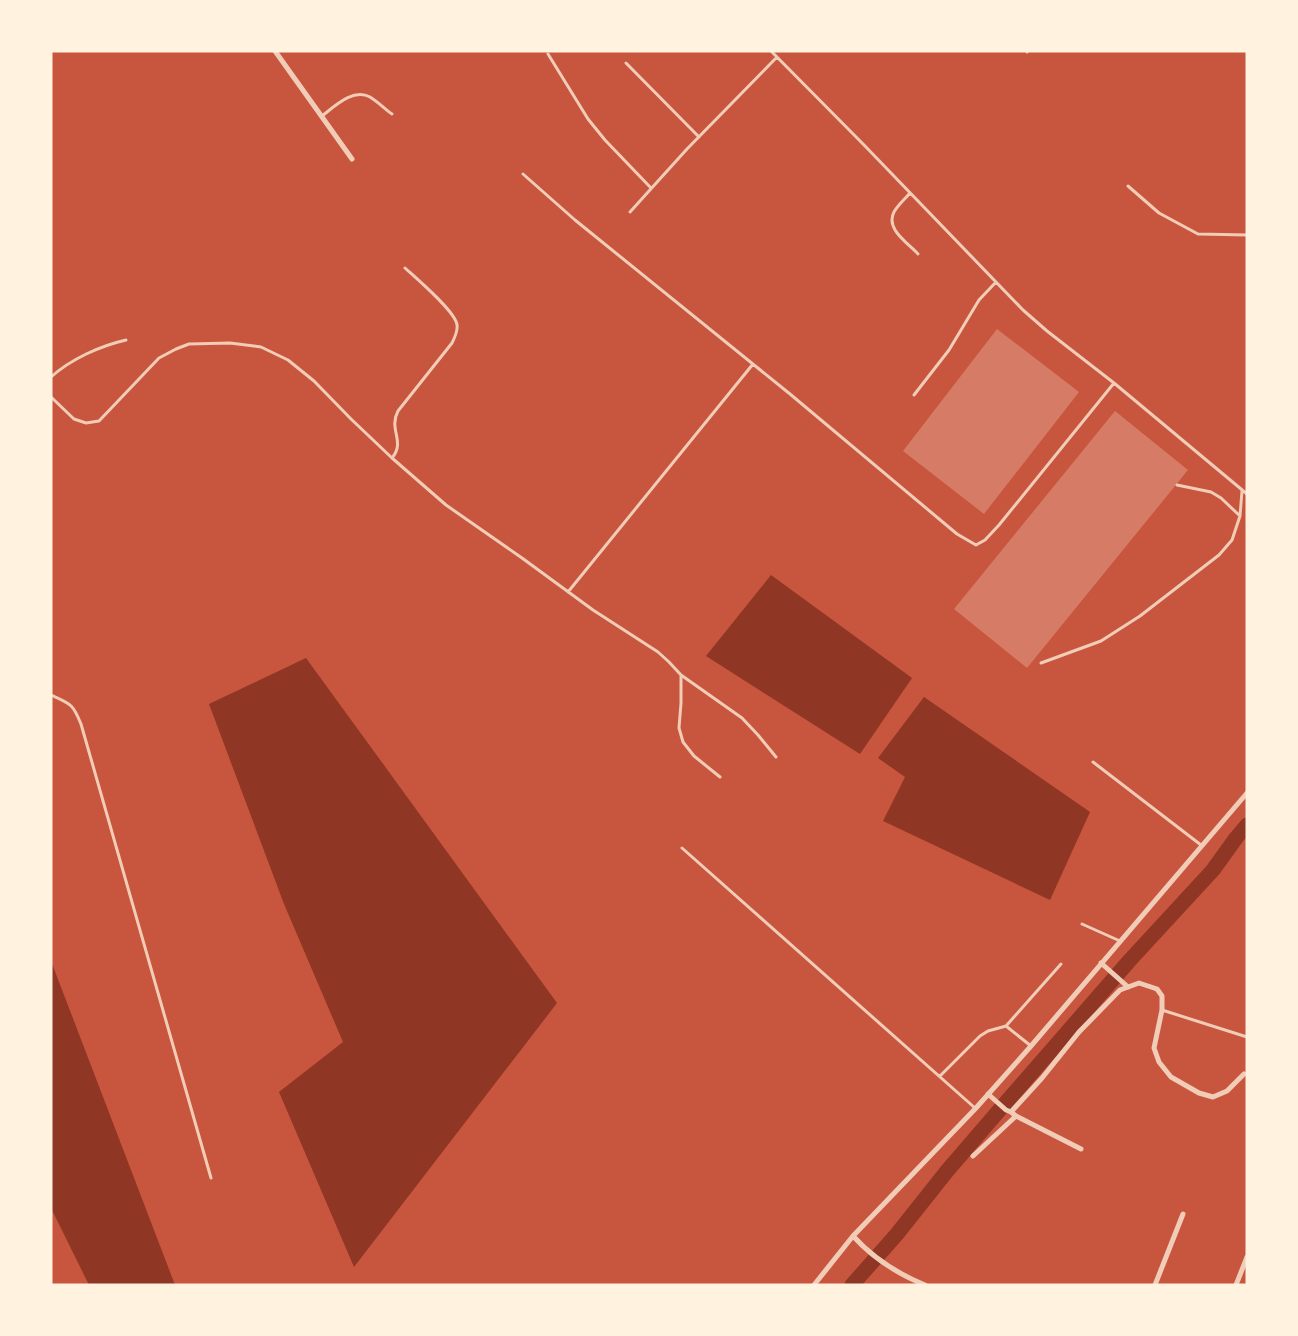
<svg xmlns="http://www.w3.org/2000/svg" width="1298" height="1336" font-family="'Fira Sans Condensed',sans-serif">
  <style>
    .water { fill: #8f3625 }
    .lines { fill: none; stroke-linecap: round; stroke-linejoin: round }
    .canal { stroke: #8f3625; stroke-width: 15 }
    .building { fill: #d67c66 }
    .service { stroke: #f1ccb7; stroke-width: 3 }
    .minor { stroke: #f1ccb7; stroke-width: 5 }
  </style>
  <rect width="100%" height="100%" fill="#c8553d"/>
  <path class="water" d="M 771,575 L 912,678 L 860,754 L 706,656 Z
    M 306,658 L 557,1003 L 354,1267 L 279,1092 L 343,1042 L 284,904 L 209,704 Z
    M 924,697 L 1090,812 L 1050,900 L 883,821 L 905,777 L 878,758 Z
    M 51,961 L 175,1285 L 89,1285 L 51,1208 Z"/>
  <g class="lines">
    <path class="canal" d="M 852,1285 L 897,1234 L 947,1171 L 1015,1092 L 1130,960 L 1213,870 L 1236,838 L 1247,825"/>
  </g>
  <path class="building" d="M 997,329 L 1079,392 L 984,514 L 903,451 Z
    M 1115,411 L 1188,470 L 1027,668 L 954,609 Z"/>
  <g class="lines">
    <path class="service" d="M 771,51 L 865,146 L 1023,310 L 1047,331 L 1114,383 L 1247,494
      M 1027,52 L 1028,51
      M 548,54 L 588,119 L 605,140 L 651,188
      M 626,63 L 699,137
      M 322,116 C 335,106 353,88 370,97 C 378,102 385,109 392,114
      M 523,174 L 575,220 L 790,394 L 957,534 L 976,545 L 985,540 L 999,525 L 1114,383
      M 1128,186 L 1159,213 L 1198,234 L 1247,235
      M 910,193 C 905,199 898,205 894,212 C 885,229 908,243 918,254
      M 630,212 L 687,149 L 777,57
      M 51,377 C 71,359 100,346 126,340
      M 914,395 L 949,350 L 979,300 L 996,282
      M 51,397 L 74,419 L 86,423 L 99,421 L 159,358 L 176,349 L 189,344 L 230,343 L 261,347 L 288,360 L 314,381 L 351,419 L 392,458 L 446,505 L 522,558 L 593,610 L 658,652 L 669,662 L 681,675 L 742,718 L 758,735 L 776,757
      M 392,458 C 406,441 388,430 398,411 L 452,343 C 455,337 458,331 457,325 C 456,312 416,278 405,268
      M 1177,485 L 1211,492 L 1221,498 L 1240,516
      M 568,592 L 753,364
      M 1041,663 L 1101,641 L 1140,616 L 1219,555 L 1232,540 L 1240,516 L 1242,491
      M 681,675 L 681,703 L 679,728 L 683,742 L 694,756 L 720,777
      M 51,695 C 71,704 73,704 81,724 L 211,1178
      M 1093,762 L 1201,845
      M 682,848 L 975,1108
      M 1082,924 L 1120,941
      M 1162,1010 L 1247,1037
      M 1031,1046 L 1006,1026 L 1061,964
      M 940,1076 L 980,1036 L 988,1031 L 1006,1026"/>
    <path class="minor" d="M 275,51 L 352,159
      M 1101,963 L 1128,987
      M 988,1094 L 1006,1110 L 1011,1112 L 1042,1078 L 1079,1032 L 1120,990 L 1139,983 L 1157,989 L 1162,996 L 1162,1010 L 1154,1048 L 1159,1062 L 1171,1077 L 1199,1093 L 1213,1097 L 1227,1091 L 1244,1074
      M 1011,1112 L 1016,1116 L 1081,1149
      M 973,1156 L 1016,1116
      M 853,1236 C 872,1257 898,1274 925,1285
      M 814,1285 L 853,1236 L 976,1108 L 1031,1046 L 1247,793
      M 1155,1285 L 1183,1214
      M 1236,1285 L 1247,1257"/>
  </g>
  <rect width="1298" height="1336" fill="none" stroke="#fff3e0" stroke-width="105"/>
</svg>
